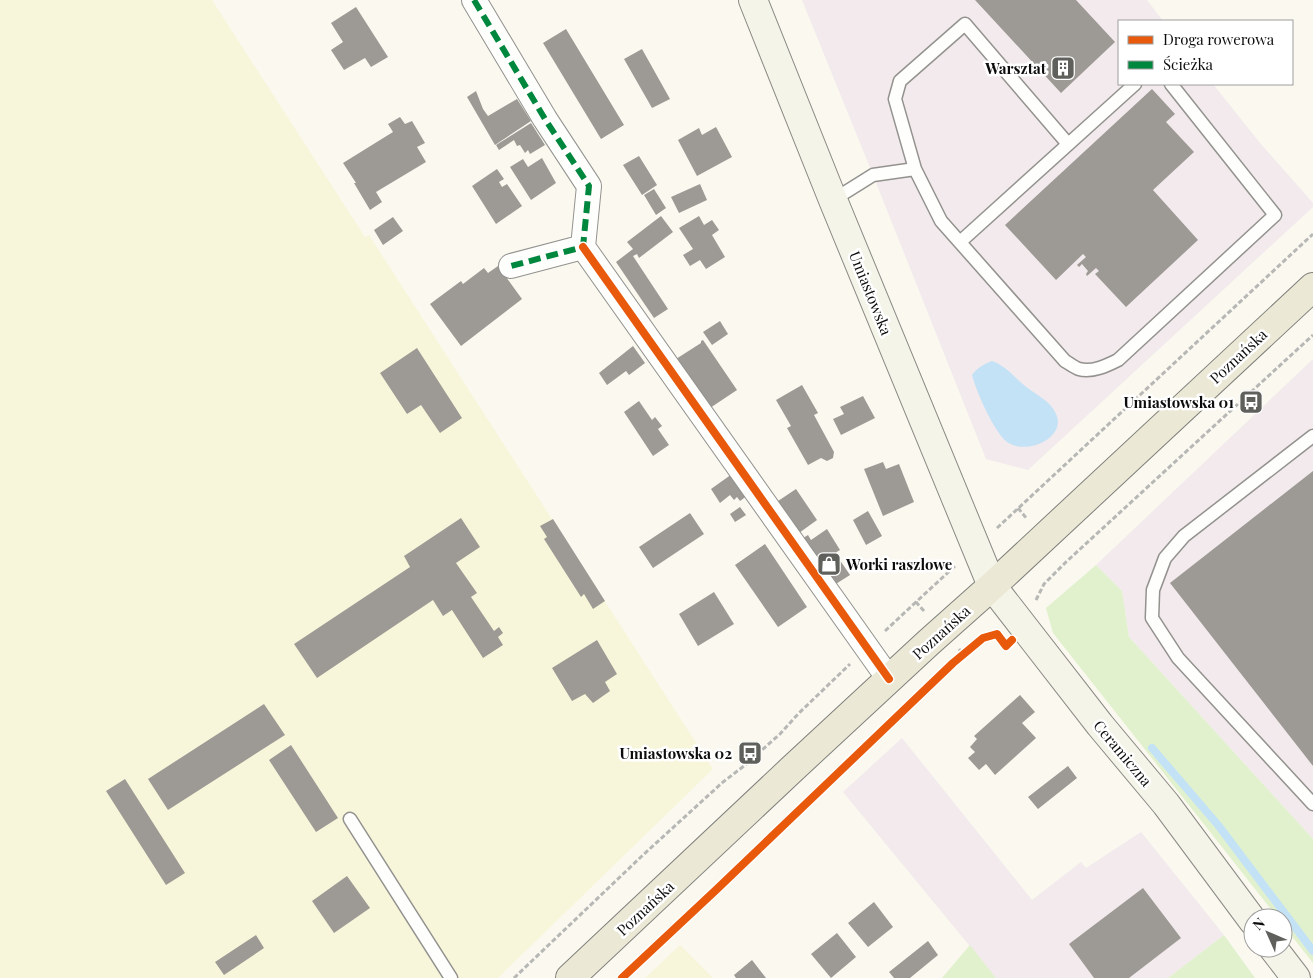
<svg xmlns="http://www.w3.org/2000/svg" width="1313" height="978" font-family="'Playfair Display',serif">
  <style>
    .industrial { fill: #f2eaed }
    .farmland { fill: #f8f6da }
    .green { fill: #e1f1cd }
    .water { fill: #c3e2f6 }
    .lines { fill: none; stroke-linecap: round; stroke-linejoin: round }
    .stream { stroke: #c3e2f6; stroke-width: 8 }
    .building { fill: #9d9a95 }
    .lane-casing { stroke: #93928e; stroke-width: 15 }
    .street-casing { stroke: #93928e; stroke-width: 26 }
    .secondary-casing { stroke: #8a8985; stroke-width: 30 }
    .primary-casing { stroke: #80807c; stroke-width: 30 }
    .path { stroke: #b7b7b5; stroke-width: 3; stroke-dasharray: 5 2.5; stroke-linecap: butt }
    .lane { stroke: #fefefd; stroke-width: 12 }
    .street { stroke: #fefefd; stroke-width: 24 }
    .secondary { stroke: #f4f4e8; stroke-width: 28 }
    .primary { stroke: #ece8d6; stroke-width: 28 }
    .quiet { stroke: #00873e; stroke-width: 6; stroke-dasharray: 12 6; stroke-linecap: butt }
    .cycleway-casing { stroke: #fff; stroke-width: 11 }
    .cycleway { stroke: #e8590c; stroke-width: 8 }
    .labels { text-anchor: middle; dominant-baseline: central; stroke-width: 5; stroke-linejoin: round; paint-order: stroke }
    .poi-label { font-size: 15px; font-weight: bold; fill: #0c0c0c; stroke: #fff; text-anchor: end }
    .street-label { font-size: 15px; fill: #0c0c0c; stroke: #fff }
  </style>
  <rect width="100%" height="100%" fill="#faf8ef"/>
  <path class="industrial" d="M 802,0 L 1147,0 L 1163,21 L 1119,21 L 1119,84 L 1213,84 L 1260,143 L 1313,203 L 1313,207 L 1028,470 L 986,459 L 873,175 Z
    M 1313,359 L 1313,839 L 1129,637 L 1122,591 L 1096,565 Z
    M 902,738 L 1032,900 L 1081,862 L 1086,868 L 1141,832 L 1224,935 L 1168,978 L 996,978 L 843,792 Z"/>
  <path class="farmland" d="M 0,0 L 212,0 L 365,237 L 369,235 L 713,769 L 498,978 L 0,978 Z
    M 680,945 L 713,978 L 645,978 Z"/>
  <path class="green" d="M 1096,565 L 1122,591 L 1129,637 L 1313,839 L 1313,963 L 1283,925 L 1283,918 L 1278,918 L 1053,633 L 1046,608 Z
    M 1224,935 L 1255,978 L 1168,978 Z
    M 970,945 L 996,978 L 942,978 Z"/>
  <path class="water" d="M 992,361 C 1006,366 1014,377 1025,386 C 1035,394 1051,401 1056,414 C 1067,437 1027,456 1007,442 C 994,432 976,391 972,375 C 977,368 984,364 992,361 Z"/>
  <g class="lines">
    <path class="stream" d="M 1152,748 L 1218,825 L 1313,951"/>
  </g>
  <path class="building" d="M 975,0 L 1076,0 L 1115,42 L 1061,93 Z
    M 356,7 L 388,57 L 371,67 L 365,58 L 344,70 L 331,50 L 343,42 L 331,23 Z
    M 566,29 L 624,125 L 601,139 L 543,43 Z
    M 642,49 L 670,99 L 652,108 L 624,59 Z
    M 1152,89 L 1175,114 L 1166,122 L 1194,152 L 1153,190 L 1198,240 L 1126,307 L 1095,274 L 1099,271 L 1096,268 L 1087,276 L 1086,274 L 1088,271 L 1082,264 L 1079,267 L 1077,265 L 1086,257 L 1083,254 L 1056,280 L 1005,225 Z
    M 476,91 L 483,109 L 488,116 L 517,99 L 531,121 L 495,145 L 467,97 Z
    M 400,117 L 405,124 L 412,121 L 425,143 L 417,147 L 426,162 L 376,192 L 382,202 L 370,210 L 354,183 L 356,183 L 343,163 L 393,132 L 388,124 Z
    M 531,123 L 545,145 L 530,154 L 528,150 L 525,153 L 520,145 L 517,146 L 514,140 L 499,150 L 496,145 Z
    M 716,127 L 732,157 L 697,176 L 678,140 L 699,128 L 702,135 Z
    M 639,156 L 657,185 L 642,195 L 623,165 Z
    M 542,158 L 556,183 L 531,200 L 510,167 L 523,159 L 528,167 Z
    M 497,169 L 504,179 L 499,182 L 502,187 L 507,184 L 522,206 L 496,224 L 472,186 Z
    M 700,184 L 707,200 L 679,213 L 671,197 Z
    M 654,189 L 666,208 L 656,215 L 644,195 Z
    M 661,216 L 673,232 L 639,258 L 637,254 L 633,256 L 668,309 L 654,318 L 616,262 L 633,249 L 627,242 Z
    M 699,216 L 704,225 L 712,220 L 719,230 L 712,235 L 725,257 L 706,269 L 700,260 L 690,266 L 683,255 L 693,249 L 679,228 Z
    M 393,217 L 403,231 L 383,245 L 374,230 Z
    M 498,266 L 522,299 L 461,346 L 430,304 L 461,281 L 463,284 L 484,268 L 488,273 Z
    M 720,321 L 728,334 L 712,345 L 703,332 Z
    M 703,340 L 737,390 L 710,408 L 676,359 L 701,343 L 701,341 Z
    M 633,346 L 645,363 L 629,375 L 626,371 L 607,385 L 599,373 Z
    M 417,348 L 462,418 L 440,433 L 421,405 L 407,414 L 380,373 Z
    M 802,385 L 818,413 L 814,415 L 834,452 L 833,458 L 827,461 L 821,458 L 808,465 L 787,428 L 791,426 L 776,400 Z
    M 863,396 L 875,418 L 841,435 L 833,419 L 844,414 L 840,407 Z
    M 639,401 L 652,420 L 655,417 L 662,426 L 658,429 L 669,445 L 653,456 L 624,412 Z
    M 883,462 L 886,469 L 899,464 L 914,502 L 883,516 L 864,469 Z
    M 1313,471 L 1313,766 L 1170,583 Z
    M 732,474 L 748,495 L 740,501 L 737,497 L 734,500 L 730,495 L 720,503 L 711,489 Z
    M 796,489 L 817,520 L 799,533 L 778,501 Z
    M 740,507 L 746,515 L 735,522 L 730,514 Z
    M 868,511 L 882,536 L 866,545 L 853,520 Z
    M 690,513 L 704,534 L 653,568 L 639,547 Z
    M 461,518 L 480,547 L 456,563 L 477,593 L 471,597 L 494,631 L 499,627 L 503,633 L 498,637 L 503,645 L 483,658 L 452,610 L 443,616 L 433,600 L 317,678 L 294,644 L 410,567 L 404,556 Z
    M 553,519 L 605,601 L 593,609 L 584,594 L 581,597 L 544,539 L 547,537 L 540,526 Z
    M 827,529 L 840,550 L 835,553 L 850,575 L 831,587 L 800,540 L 808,535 L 811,540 Z
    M 765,544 L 807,607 L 778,627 L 735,565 Z
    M 714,592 L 734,624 L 698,646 L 679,614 Z
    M 597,640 L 617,674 L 605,682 L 610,691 L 593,703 L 585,694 L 572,701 L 552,668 Z
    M 1020,695 L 1035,712 L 1022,723 L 1036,738 L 995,775 L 986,764 L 979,770 L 968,758 L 975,752 L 970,747 L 977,739 L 974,736 Z
    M 264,704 L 285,735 L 168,810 L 148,779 Z
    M 291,745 L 338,818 L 316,832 L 269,760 Z
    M 1068,766 L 1077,778 L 1038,809 L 1028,797 Z
    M 125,779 L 185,873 L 166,885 L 106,791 Z
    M 347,876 L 370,908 L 334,933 L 312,901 Z
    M 1143,888 L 1181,938 L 1129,978 L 1094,978 L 1069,944 Z
    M 874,902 L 893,927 L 868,947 L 848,923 Z
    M 837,933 L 856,957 L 831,978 L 811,954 Z
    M 256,935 L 264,948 L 224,975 L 215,962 Z
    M 928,941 L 938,955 L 910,978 L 894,978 L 889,972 Z
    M 752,960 L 766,978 L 736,978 L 734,975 Z"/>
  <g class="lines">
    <g class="lane-casing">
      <path id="lane" d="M 1068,144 L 965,24 L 900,81 L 895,99 L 915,169 L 941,221 L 1065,361 C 1070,364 1075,368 1079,369 C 1092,373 1108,365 1118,360 L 1275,215 L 1171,84
        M 833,200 L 873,175 L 915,169
        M 960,242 L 1135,84
        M 1313,436 L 1184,536 L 1165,558 L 1153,590 L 1152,618 L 1178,658 L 1313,804
        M 350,819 L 451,978"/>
    </g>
    <g class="street-casing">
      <path id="street" d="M 474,0 L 545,119 L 589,186 L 583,247 L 511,266
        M 583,247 L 889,679"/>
    </g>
    <g class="secondary-casing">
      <path id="secondary" d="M 753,0 L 833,200 L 992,586 L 1100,725 L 1166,804 L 1253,921
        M 1273,948 L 1296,978"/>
    </g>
    <g class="primary-casing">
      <path id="primary" d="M 570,978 L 791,770 L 928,643 L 992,586 L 1313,287"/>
    </g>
    <path class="path" d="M 1018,508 L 1027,519
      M 997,528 L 1313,234
      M 1036,600 L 1044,584 L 1066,562 L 1313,335
      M 924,611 L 916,602 L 955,566
      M 885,631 L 916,602
      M 959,649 L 964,655
      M 514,978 L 643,855 L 723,782 L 744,766 L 780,734 L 798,714 L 850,664"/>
    <use href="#lane" class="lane"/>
    <use href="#street" class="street"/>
    <use href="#secondary" class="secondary"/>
    <use href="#primary" class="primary"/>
    <path class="quiet" d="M 474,0 L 545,119 L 589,186 L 583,247 L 511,266"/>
    <g class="cycleway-casing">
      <path id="cycleway" d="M 583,247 L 889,679
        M 622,978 L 717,889 L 953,663 L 983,638 L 997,634 L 1006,646 L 1012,640"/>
    </g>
    <use href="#cycleway" class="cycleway"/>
  </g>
  <defs>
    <g id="building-square" transform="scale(1.25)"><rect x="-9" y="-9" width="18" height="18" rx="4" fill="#5f5f5b" stroke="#fff"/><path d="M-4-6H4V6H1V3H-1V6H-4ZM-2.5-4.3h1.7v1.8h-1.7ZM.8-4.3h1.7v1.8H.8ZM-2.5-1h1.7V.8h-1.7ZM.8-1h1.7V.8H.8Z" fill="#fff"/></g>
    <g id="bus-square" transform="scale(1.25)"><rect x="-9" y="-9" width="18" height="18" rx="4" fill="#5f5f5b" stroke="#fff"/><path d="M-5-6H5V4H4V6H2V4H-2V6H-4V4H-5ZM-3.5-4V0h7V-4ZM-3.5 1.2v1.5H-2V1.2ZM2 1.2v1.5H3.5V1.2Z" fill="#fff"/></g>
    <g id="shop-square" transform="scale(1.25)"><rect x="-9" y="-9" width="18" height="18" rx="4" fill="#5f5f5b" stroke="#fff"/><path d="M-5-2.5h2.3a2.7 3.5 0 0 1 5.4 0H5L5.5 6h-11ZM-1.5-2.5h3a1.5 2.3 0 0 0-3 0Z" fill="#fff"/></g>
  </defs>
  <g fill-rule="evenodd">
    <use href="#building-square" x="1063" y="68"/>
    <use href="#bus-square" x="1251" y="402"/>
    <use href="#shop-square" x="829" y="564"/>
    <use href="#bus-square" x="750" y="753"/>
  </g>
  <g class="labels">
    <g class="poi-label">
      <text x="1046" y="68">Warsztat</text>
      <text x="1234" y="402">Umiastowska 01</text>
      <text x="846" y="564" text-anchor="start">Worki raszlowe</text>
      <text x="732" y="753">Umiastowska 02</text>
    </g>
    <g class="street-label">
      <text transform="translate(871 293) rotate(68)">Umiastowska</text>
      <text transform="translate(1238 356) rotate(-43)">Poznańska</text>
      <text transform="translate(941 632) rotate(-42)">Poznańska</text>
      <text transform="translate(1123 753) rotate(50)">Ceramiczna</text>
      <text transform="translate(645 908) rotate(-43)">Poznańska</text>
    </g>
  </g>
  <rect x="1118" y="20" width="175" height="65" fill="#ffffff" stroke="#9e9e9e"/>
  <rect x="1128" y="36" width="25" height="8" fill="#e8590c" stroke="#9e9e9e"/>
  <text x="1163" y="45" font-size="15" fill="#0c0c0c">Droga rowerowa</text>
  <rect x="1128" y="61" width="25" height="8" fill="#00873e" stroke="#9e9e9e"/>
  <text x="1163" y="70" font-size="15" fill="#0c0c0c">Ścieżka</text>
  <g transform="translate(1268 933) rotate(315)"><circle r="24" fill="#ffffff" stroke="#9e9e9e"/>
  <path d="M0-4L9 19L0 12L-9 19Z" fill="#5f5f5b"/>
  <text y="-8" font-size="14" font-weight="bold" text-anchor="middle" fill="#0c0c0c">N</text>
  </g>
</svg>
